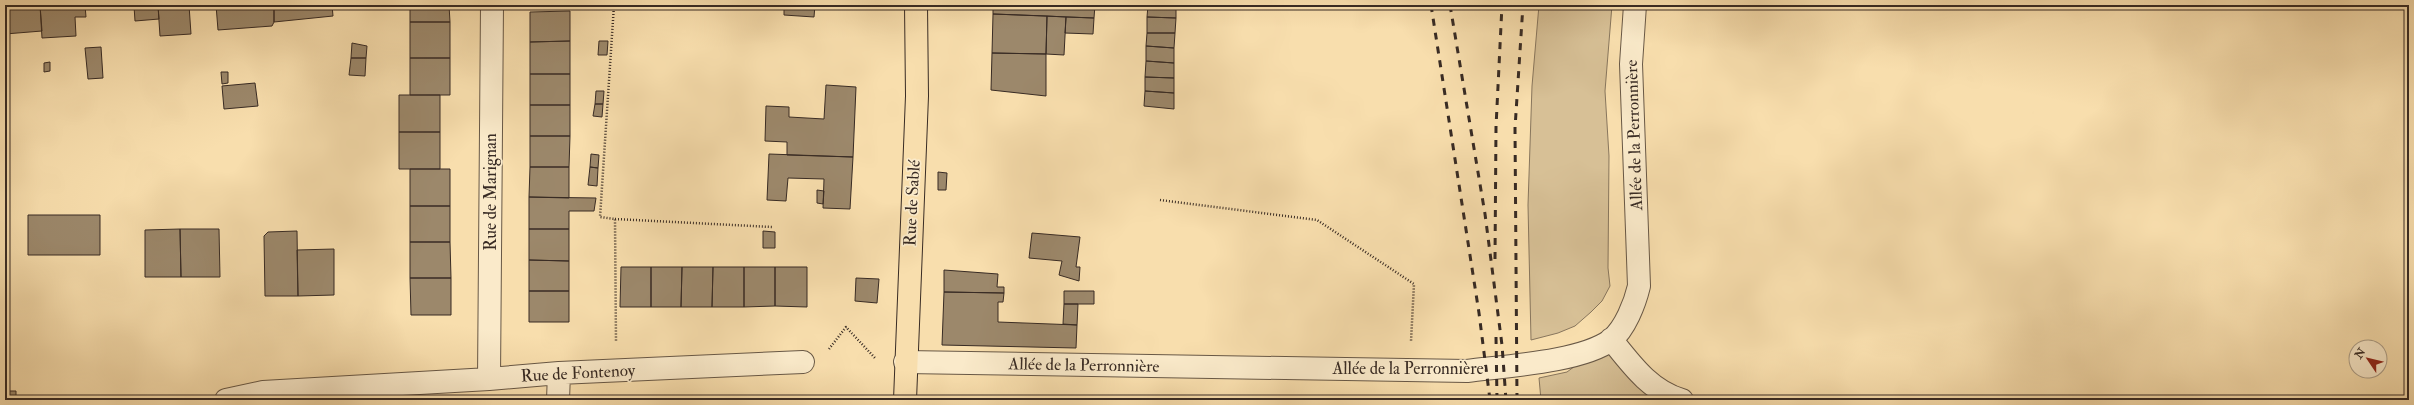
<svg xmlns="http://www.w3.org/2000/svg" width="2414" height="405" font-family="'IM FELL Double Pica',serif">
  <style>
    .green { fill: #d7c096; stroke: #88765d }
    .building { fill: #9c886b; stroke: #382b24 }
    .lines { fill: none; stroke-linecap: round; stroke-linejoin: round }
    .minor-casing { stroke: #685846; stroke-width: 24 }
    .major-casing { stroke: #382b24; stroke-width: 24 }
    .path { stroke: #382b24; stroke-width: 2.5; stroke-dasharray: 1 2; stroke-linecap: butt }
    .minor { stroke: #faeaca; stroke-width: 22 }
    .major { stroke: #f8dead; stroke-width: 22 }
    .rail { stroke: #382b24; stroke-width: 3; stroke-dasharray: 7 7; stroke-linecap: butt }
    .labels { text-anchor: middle; dominant-baseline: central; stroke-width: 3.5; stroke-linejoin: round; paint-order: stroke }
    .street-label { font-size: 17px; fill: #382b24; stroke: #faeaca }
  </style>
  <rect width="100%" height="100%" fill="#f8dead"/>
  <filter id="stains"><feTurbulence type="fractalNoise" baseFrequency=".005" numOctaves="4"/><feColorMatrix values="0 0 0 0 .2 0 0 0 0 .09 0 0 0 0 .02 0 0 0 .5 -.17"/></filter>
  <radialGradient id="worn" r=".72"><stop offset=".6" stop-color="#630" stop-opacity="0"/><stop offset="1" stop-color="#630" stop-opacity=".3"/></radialGradient>
  <path class="green" d="M 1539,5 L 1612,5 L 1605,91 L 1609,156 L 1608,268 L 1610,286 L 1602,301 L 1591,312 L 1575,326 L 1558,333 L 1531,340 L 1528,205 L 1532,86 Z
    M 1611,339 L 1682,400 L 1541,400 L 1539,378 L 1567,372 Z"/>
  <path class="building" d="M 5,5 L 40,5 L 42,31 L 5,34 Z
    M 40,5 L 85,5 L 86,17 L 75,17 L 76,36 L 42,38 Z
    M 98,5 L 158,5 L 159,19 L 135,21 L 134,6 L 98,9 Z
    M 189,5 L 191,34 L 160,36 L 158,6 Z
    M 216,5 L 274,5 L 274,22 L 272,26 L 218,30 Z
    M 274,5 L 332,5 L 333,16 L 274,22 Z
    M 410,5 L 449,5 L 450,22 L 410,22 Z
    M 784,5 L 815,5 L 814,17 L 784,15 Z
    M 993,5 L 1095,5 L 1094,18 L 993,14 Z
    M 1148,5 L 1176,5 L 1176,18 L 1147,17 Z
    M 570,11 L 570,41 L 530,42 L 530,12 Z
    M 993,14 L 1047,16 L 1046,54 L 992,53 Z
    M 1047,16 L 1066,17 L 1064,55 L 1046,54 Z
    M 1066,17 L 1094,18 L 1093,34 L 1065,33 Z
    M 1147,17 L 1176,18 L 1175,33 L 1147,33 Z
    M 410,22 L 450,22 L 450,58 L 410,58 Z
    M 1147,33 L 1175,33 L 1174,48 L 1146,46 Z
    M 570,41 L 570,74 L 530,74 L 530,42 Z
    M 599,41 L 608,41 L 607,55 L 598,55 Z
    M 352,43 L 367,46 L 366,58 L 351,58 Z
    M 1146,46 L 1174,48 L 1174,63 L 1146,61 Z
    M 101,47 L 103,78 L 88,79 L 85,48 Z
    M 992,53 L 1046,54 L 1046,96 L 991,90 Z
    M 351,58 L 366,58 L 365,76 L 349,75 Z
    M 410,58 L 450,58 L 450,95 L 410,95 Z
    M 1146,61 L 1174,63 L 1174,78 L 1145,77 Z
    M 50,62 L 50,71 L 44,72 L 44,63 Z
    M 221,72 L 228,72 L 228,83 L 222,84 Z
    M 530,74 L 570,74 L 570,105 L 530,105 Z
    M 1145,77 L 1174,78 L 1174,93 L 1145,91 Z
    M 255,83 L 258,106 L 224,109 L 222,86 Z
    M 826,85 L 856,87 L 853,157 L 787,155 L 787,142 L 765,141 L 766,106 L 789,107 L 789,117 L 824,119 Z
    M 596,91 L 604,91 L 603,104 L 595,104 Z
    M 1145,91 L 1174,93 L 1174,109 L 1144,106 Z
    M 399,95 L 440,95 L 440,132 L 399,132 Z
    M 595,104 L 603,104 L 602,117 L 593,116 Z
    M 530,105 L 570,105 L 570,136 L 530,136 Z
    M 399,132 L 440,132 L 440,169 L 399,169 Z
    M 530,136 L 570,136 L 569,167 L 530,167 Z
    M 591,154 L 599,155 L 598,168 L 590,167 Z
    M 769,154 L 853,157 L 850,209 L 823,208 L 824,179 L 788,178 L 786,201 L 767,200 Z
    M 530,167 L 569,167 L 569,198 L 529,197 Z
    M 590,167 L 598,168 L 597,186 L 588,185 Z
    M 410,169 L 450,169 L 450,206 L 410,206 Z
    M 938,172 L 947,173 L 946,190 L 938,190 Z
    M 817,190 L 824,191 L 823,204 L 817,203 Z
    M 529,197 L 596,198 L 594,211 L 569,211 L 569,229 L 529,229 Z
    M 410,206 L 450,206 L 450,242 L 410,242 Z
    M 28,215 L 100,215 L 100,255 L 28,255 Z
    M 180,229 L 181,277 L 145,277 L 145,230 Z
    M 180,229 L 219,229 L 220,277 L 181,277 Z
    M 529,229 L 569,229 L 569,261 L 529,260 Z
    M 297,231 L 298,296 L 265,296 L 264,236 L 268,232 Z
    M 763,231 L 775,232 L 775,248 L 763,248 Z
    M 1032,233 L 1080,237 L 1076,267 L 1080,267 L 1079,281 L 1059,275 L 1062,261 L 1029,258 Z
    M 410,242 L 450,242 L 451,278 L 410,278 Z
    M 334,249 L 334,295 L 298,296 L 297,250 Z
    M 529,260 L 569,261 L 569,291 L 529,291 Z
    M 621,267 L 651,267 L 651,307 L 620,307 Z
    M 651,267 L 682,267 L 681,307 L 651,307 Z
    M 682,267 L 713,267 L 712,307 L 681,307 Z
    M 713,267 L 744,267 L 744,307 L 712,307 Z
    M 744,267 L 775,267 L 775,306 L 744,307 Z
    M 775,267 L 807,267 L 807,307 L 775,306 Z
    M 944,270 L 998,274 L 997,287 L 1004,287 L 1004,293 L 944,292 Z
    M 410,278 L 451,278 L 451,315 L 411,315 Z
    M 856,278 L 879,279 L 877,303 L 855,301 Z
    M 529,291 L 569,291 L 569,322 L 529,322 Z
    M 1064,291 L 1094,291 L 1094,304 L 1064,304 Z
    M 944,292 L 1004,293 L 1003,302 L 998,302 L 998,322 L 1077,325 L 1076,348 L 942,345 Z
    M 1064,304 L 1078,304 L 1077,325 L 1063,324 Z
    M 5,391 L 16,391 L 16,400 L 5,400 Z"/>
  <g class="lines">
    <g class="minor-casing">
      <path id="minor" d="M 1611,339 C 1631,364 1650,391 1682,400
        M 905,362 L 1467,371 C 1505,366 1581,362 1611,340 C 1625,329 1635,303 1639,286 L 1631,64 L 1635,5
        M 489,379 L 492,5
        M 226,400 L 263,392 L 489,379 L 559,373 L 803,362
        M 558,400 L 559,373"/>
    </g>
    <g class="major-casing">
      <path id="major" d="M 905,400 L 917,96 L 916,5"/>
    </g>
    <path class="path" d="M 614,5 L 600,217 L 615,219 L 616,342
      M 1160,200 L 1317,220 L 1414,284 L 1411,341
      M 615,219 L 772,227
      M 829,349 L 846,327 L 875,358"/>
    <use href="#minor" class="minor"/>
    <use href="#major" class="major"/>
    <path class="rail" d="M 1431,5 L 1479,313 L 1490,400
      M 1450,5 L 1485,214 L 1502,345 L 1506,400
      M 1495,259 L 1496,127 L 1502,5
      M 1496,337 L 1497,400
      M 1517,400 L 1515,128 L 1523,5"/>
  </g>
  <g class="labels">
    <g class="street-label">
      <text transform="translate(1634 135) rotate(-92)">Allée de la Perronnière</text>
      <text transform="translate(490 192) rotate(-90)">Rue de Marignan</text>
      <text transform="translate(912 203) rotate(-87)">Rue de Sablé</text>
      <text transform="translate(1084 365) rotate(1)">Allée de la Perronnière</text>
      <text x="1408" y="368">Allée de la Perronnière</text>
      <text transform="translate(578 373) rotate(-3)">Rue de Fontenoy</text>
    </g>
  </g>
  <rect width="2414" height="405" fill="none" stroke="#f8dead" stroke-width="20"/>
  <rect x="6" y="6" width="2402" height="393" fill="none" stroke="#382b24" stroke-width="2"/>
  <rect x="10" y="10" width="2394" height="385" fill="none" stroke="#382b24"/>
  <g transform="translate(2368 359) rotate(305)"><circle r="19" fill="#faeaca" stroke="#ac9e88"/>
  <path d="M0-3L7 15L0 10L-7 15Z" fill="#8f2418"/>
  <text y="-6" font-size="11" font-weight="bold" text-anchor="middle" fill="#382b24">N</text>
  </g>
  <rect width="100%" height="100%" filter="url(#stains)"/>
  <rect width="100%" height="100%" fill="url(#worn)"/>
</svg>
